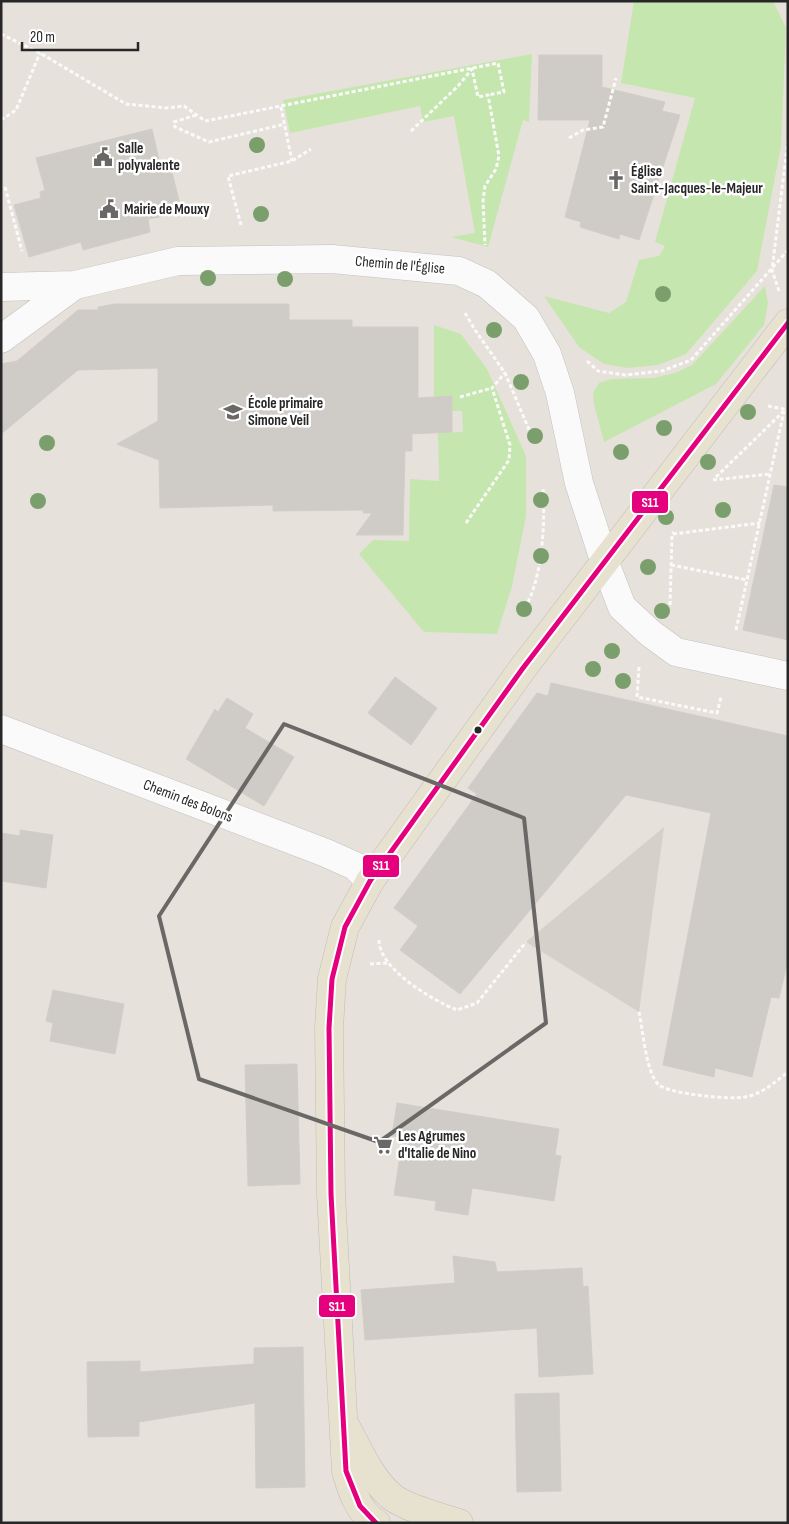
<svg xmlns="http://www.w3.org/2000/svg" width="789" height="1524" font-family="'Sofia Sans Condensed',sans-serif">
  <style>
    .green { fill: #c6e6af }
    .plaza { fill: #d5d0c9 }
    .building { fill: #cfcbc6; stroke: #d2cdc7 }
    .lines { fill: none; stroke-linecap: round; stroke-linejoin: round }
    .minor-casing { stroke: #c2c1c2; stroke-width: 29 }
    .major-casing { stroke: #bfbdbb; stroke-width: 29 }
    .path { stroke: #fbfafa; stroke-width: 3; stroke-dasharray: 4 2.5; stroke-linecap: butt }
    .minor { stroke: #fbfafa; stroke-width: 28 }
    .major { stroke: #e7e1cf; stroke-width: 28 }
    .bus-1-casing { stroke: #fff; stroke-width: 9 }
    .bus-1 { stroke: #e5007d; stroke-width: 5 }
    .tree { fill: #7b9f6c }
    .marked { fill: none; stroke: #6a6866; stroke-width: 4; stroke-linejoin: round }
    .bus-dot { fill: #272727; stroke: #fff; stroke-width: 2 }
    .labels { text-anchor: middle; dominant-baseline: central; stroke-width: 5; stroke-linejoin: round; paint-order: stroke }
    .poi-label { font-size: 15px; font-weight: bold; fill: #272727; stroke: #fff; text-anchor: start }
    .street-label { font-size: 15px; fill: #272727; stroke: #fff }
    .line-badge { stroke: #fff; stroke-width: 2 }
    .badge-label { font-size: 14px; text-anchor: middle; font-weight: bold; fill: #fff }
  </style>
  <rect width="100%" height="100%" fill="#e7e1db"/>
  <path class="green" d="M 634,1 L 773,1 L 786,28 L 781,146 L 757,271 L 686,354 L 658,365 L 628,368 L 604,364 L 579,347 L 544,296 L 609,313 L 626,302 L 639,260 L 659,256 L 665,246 L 655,242 L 695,98 L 621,83 Z
    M 532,54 L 529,122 L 523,120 L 488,247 L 451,237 L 475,233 L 454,116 L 423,122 L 420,106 L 290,133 L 283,100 Z
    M 765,286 L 768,303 L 764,325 L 716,384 L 604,442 L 594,404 L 593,393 L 599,383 L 611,379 L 653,378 L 675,373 L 692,365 Z
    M 434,325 L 461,334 L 487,369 L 526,456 L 526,516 L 512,586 L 497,634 L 424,632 L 359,554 L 373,540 L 409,541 L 410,479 L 439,481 L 438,433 L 463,432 L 462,411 L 452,411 L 452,396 L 434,397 Z"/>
  <path class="plaza" d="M 664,827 L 639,1012 L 526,942 Z"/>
  <path class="building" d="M 539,55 L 602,55 L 602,87 L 665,102 L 662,111 L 680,115 L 639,240 L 620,234 L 619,239 L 580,227 L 581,222 L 565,217 L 590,120 L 538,120 Z
    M 152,129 L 161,169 L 171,168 L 182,213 L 148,219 L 150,232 L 83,250 L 81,242 L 29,257 L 14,205 L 41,198 L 40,192 L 45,190 L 36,158 Z
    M 115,304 L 289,304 L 289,320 L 352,320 L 352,327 L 418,327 L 418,398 L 452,396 L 452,432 L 412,434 L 412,451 L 405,451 L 403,535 L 356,535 L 372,513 L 363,513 L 363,510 L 273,511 L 273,505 L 160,508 L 159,460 L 117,444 L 158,421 L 158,368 L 78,370 L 1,434 L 1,364 L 17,361 L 78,310 L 98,310 L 98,307 Z
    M 774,485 L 788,487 L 788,640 L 743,630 Z
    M 395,677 L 437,708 L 411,745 L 368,713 Z
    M 551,683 L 788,736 L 788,960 L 779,998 L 771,997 L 752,1077 L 715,1068 L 714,1077 L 663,1065 L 711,813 L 626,795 L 460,994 L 400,950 L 418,926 L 394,908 L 477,794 L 468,788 L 537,693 L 548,696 Z
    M 227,698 L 253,714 L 245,728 L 294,757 L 264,806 L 186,759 L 215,709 L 218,712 Z
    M 20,830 L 53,835 L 46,888 L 1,881 L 1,833 L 20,836 Z
    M 53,990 L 124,1004 L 115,1054 L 50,1041 L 53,1023 L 46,1021 Z
    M 297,1064 L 300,1184 L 248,1186 L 245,1065 Z
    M 397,1103 L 559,1129 L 555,1155 L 561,1156 L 554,1201 L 472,1188 L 468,1215 L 435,1210 L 436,1201 L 394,1195 L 403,1137 L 392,1136 Z
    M 453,1256 L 495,1262 L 497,1272 L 582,1268 L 583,1287 L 588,1286 L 593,1374 L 539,1377 L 537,1328 L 365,1340 L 361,1290 L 455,1283 Z
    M 303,1347 L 305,1487 L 256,1488 L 255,1403 L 139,1422 L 139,1436 L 88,1437 L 87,1362 L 140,1361 L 140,1372 L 254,1364 L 254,1348 Z
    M 559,1393 L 561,1491 L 517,1492 L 515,1394 Z"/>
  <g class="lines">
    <g class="minor-casing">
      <path id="minor" d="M 1,287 L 75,285 L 178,261 L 332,259 L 459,271 L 487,284 L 526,318 L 547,354 L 560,393 L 579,483 L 605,563 L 622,607 L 650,633 L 676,652 L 788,676
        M 1,339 L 75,285
        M 1,729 L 326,853 L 355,866 L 370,881"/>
    </g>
    <g class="major-casing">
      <path id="major" d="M 346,1427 C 359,1450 370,1478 391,1496 C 402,1506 444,1519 459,1523
        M 376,1523 C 358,1512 351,1489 346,1471 L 331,1194 L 329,1028 L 332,979 L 345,927 L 370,881 L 523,668 L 788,323"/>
    </g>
    <path class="path" d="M 1,34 L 40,53 L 126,104 L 167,108 L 184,106 L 205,121 L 498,63 L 504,92 L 488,95
      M 281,107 L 292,161
      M 196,115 L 174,122 L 175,127 L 209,142 L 285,124
      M 1,120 L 16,110 L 40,53
      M 411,131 L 458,86 L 472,69 L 478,97 L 488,95 L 499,156 L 496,169 L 485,186 L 483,201 L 485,245
      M 569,138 L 583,130 L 603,127 L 616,78
      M 5,187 L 22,251
      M 241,225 L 228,176 L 292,161 L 311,149
      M 779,291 L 772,270 L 788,140
      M 465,313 L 475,330 L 505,373 L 533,439
      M 587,361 L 598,371 L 625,375 L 662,371 L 691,360 L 788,250
      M 460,397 L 492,388
      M 768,406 L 788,410
      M 716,477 L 784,411
      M 713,480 L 770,474
      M 466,523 L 509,460 L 510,445 L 492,388 L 505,373
      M 673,534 L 760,523
      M 671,565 L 747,580
      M 528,602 C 543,571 545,522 543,488
      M 670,605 L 672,534 L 674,532
      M 736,630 L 784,411
      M 639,667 L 637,697 L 717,713 L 721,697
      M 379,940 C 379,969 432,1000 457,1010 L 477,1003 L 526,942
      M 370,964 L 387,963
      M 639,1012 C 643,1030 646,1074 659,1085 C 670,1094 731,1100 745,1097 C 762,1094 775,1082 788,1072"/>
    <use href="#minor" class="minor"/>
    <use href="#major" class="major"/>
    <g class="bus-1-casing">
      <path id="bus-1" d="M 376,1523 L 360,1506 L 346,1471 L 331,1194 L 329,1028 L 332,979 L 345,927 L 370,881 L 523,668 L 788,323"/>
    </g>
    <use href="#bus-1" class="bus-1"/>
  </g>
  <g class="tree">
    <circle cx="257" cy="145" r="8"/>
    <circle cx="261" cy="214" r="8"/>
    <circle cx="208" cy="278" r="8"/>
    <circle cx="285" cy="279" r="8"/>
    <circle cx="663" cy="294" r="8"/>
    <circle cx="494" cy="330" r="8"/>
    <circle cx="521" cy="382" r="8"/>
    <circle cx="748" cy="412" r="8"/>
    <circle cx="664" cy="428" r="8"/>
    <circle cx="535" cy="436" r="8"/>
    <circle cx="47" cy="443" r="8"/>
    <circle cx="621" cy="452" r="8"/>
    <circle cx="708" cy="462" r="8"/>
    <circle cx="541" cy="500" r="8"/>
    <circle cx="38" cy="501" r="8"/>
    <circle cx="723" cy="510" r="8"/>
    <circle cx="666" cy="517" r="8"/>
    <circle cx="541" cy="556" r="8"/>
    <circle cx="648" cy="567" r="8"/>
    <circle cx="524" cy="609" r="8"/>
    <circle cx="662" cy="611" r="8"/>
    <circle cx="612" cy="651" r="8"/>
    <circle cx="593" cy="669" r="8"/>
    <circle cx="623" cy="681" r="8"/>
  </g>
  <path class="marked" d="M 284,724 L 524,818 L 546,1023 L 379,1142 L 199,1079 L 159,916 Z"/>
  <defs>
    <g id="civic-bare" transform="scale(1.5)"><path d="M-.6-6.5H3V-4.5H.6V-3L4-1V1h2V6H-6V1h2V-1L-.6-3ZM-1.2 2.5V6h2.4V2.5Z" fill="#6a6866" stroke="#fff" stroke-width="2.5" paint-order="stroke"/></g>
    <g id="church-bare" transform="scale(1.5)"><path d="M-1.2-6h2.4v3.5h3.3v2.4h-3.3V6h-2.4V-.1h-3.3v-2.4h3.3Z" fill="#6a6866" stroke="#fff" stroke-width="2.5" paint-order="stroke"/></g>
    <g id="school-bare" transform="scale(1.5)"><path d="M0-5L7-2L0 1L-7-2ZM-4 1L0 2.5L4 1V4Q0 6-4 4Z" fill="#6a6866" stroke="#fff" stroke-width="2.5" paint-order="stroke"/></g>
    <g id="supermarket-bare" transform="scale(1.5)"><path d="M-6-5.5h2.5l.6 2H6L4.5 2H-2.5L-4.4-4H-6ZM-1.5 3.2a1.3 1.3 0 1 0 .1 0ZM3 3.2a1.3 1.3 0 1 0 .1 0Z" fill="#6a6866" stroke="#fff" stroke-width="2.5" paint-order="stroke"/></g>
  </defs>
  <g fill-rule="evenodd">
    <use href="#civic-bare" x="103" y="157"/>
    <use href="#church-bare" x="616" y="180"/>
    <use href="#civic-bare" x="109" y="209"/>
    <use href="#school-bare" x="233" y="412"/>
    <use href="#supermarket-bare" x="383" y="1145"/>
  </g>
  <circle class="bus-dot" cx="478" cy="730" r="4.5"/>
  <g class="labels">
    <g class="poi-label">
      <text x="118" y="148">Salle<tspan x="118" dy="17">polyvalente</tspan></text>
      <text x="631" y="171">Église<tspan x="631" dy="17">Saint-Jacques-le-Majeur</tspan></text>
      <text x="124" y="209">Mairie de Mouxy</text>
      <text x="248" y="403">École primaire<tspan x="248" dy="17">Simone Veil</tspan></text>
      <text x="398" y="1136">Les Agrumes<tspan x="398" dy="17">d'Italie de Nino</tspan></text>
    </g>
    <g class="street-label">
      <text transform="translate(400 265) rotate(5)">Chemin de l'Église</text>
      <text transform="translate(188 801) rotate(21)">Chemin des Bolons</text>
    </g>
  </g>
  <g class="line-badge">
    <rect x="631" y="490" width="38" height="24" rx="5" fill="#e5007d"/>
    <rect x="362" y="854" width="38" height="24" rx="5" fill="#e5007d"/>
    <rect x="318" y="1294" width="38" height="24" rx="5" fill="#e5007d"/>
  </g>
  <g class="badge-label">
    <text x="650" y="507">S11</text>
    <text x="381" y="870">S11</text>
    <text x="337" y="1311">S11</text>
  </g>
  <rect width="789" height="1524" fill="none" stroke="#272727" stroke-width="5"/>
  <path d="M22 42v8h116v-8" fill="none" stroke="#272727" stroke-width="2.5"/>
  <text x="30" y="42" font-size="15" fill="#272727" stroke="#ffffff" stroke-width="4" paint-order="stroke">20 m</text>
</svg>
